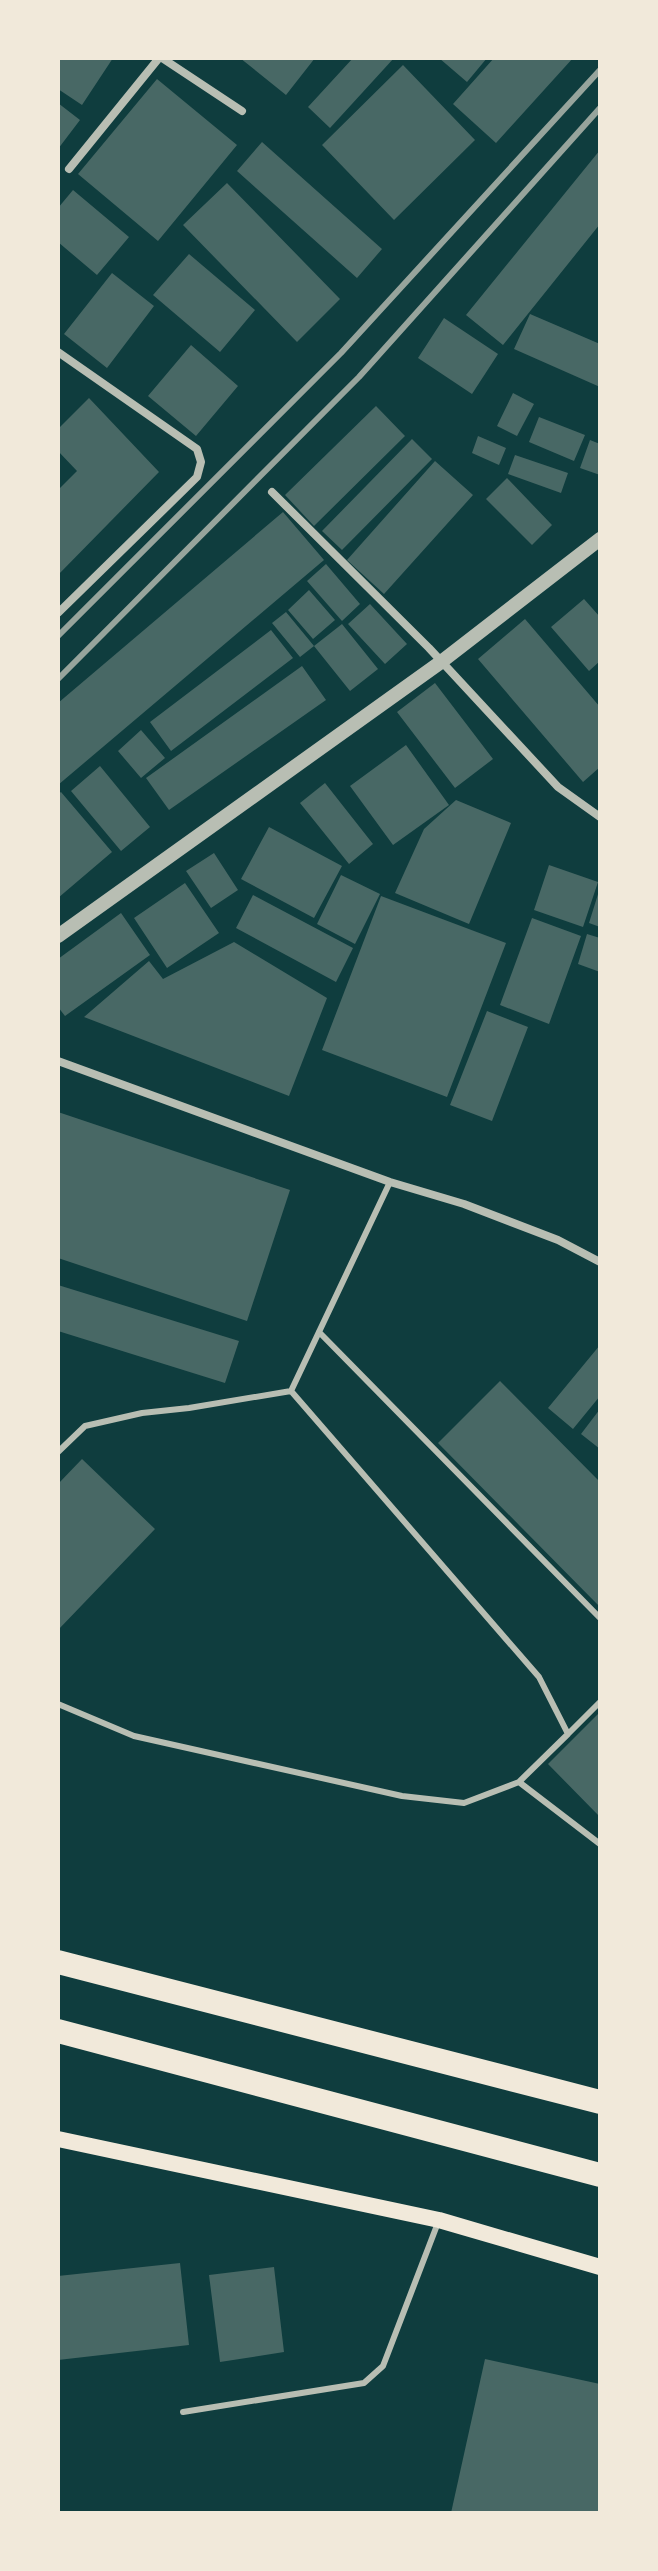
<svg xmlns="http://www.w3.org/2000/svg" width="658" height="2571" font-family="Manrope,sans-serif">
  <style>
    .building { fill: #486865 }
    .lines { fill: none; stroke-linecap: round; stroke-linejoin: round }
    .service { stroke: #b8beb3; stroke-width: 6 }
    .minor { stroke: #b8beb3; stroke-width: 8 }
    .tertiary { stroke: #b8beb3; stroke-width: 14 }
    .secondary { stroke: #f1e9da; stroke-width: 16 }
    .motorway { stroke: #f1e9da; stroke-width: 24 }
    .rail { stroke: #97a49c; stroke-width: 6 }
  </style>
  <rect width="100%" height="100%" fill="#0f3d3e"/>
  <path class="building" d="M 58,58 L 113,58 L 82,105 L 58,89 Z
    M 240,58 L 315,58 L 286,95 Z
    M 353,58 L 394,58 L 330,128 L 308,107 Z
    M 439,58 L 487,58 L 467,82 Z
    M 494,58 L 573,58 L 496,143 L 453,104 Z
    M 403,65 L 475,140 L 394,220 L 322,145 Z
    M 157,79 L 237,145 L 158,241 L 78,174 Z
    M 58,103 L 80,120 L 58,149 Z
    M 262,142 L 382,249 L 357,278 L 237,171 Z
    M 600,150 L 600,224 L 503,345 L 466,315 Z
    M 227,183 L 340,299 L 297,342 L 183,225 Z
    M 73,190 L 129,237 L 97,275 L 58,242 L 58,208 Z
    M 189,254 L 255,310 L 220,352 L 153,295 Z
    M 112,273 L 154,306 L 107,368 L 64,334 Z
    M 530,314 L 600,344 L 600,387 L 514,349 Z
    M 444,318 L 498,354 L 472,394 L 418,358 Z
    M 191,345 L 238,386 L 196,436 L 148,396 Z
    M 513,393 L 534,404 L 517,436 L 497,426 Z
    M 89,398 L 159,472 L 58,575 L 58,490 L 77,471 L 58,451 L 58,429 Z
    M 376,406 L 405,436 L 314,526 L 285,495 Z
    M 539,417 L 585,435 L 574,461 L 529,442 Z
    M 478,436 L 506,448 L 499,465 L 472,453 Z
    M 412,439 L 432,459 L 342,550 L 322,531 Z
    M 590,440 L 600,444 L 600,475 L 580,468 Z
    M 515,455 L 568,473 L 561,493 L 508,474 Z
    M 435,461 L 473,495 L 384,594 L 347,560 Z
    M 507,478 L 552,525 L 532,545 L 486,499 Z
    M 283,512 L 324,560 L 58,785 L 58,703 Z
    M 326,564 L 360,604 L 342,621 L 307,581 Z
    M 309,590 L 335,620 L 313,639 L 288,610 Z
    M 584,599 L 600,617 L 600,661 L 589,671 L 551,627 Z
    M 370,604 L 407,644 L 385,664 L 348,624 Z
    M 286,612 L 314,646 L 300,657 L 272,623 Z
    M 525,619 L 600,707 L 600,767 L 583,782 L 478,659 Z
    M 342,624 L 378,669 L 350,691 L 314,646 Z
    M 271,630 L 293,658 L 171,751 L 150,722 Z
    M 302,666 L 326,700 L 169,810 L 146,778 Z
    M 435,683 L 493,759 L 455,788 L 397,712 Z
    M 141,730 L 165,758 L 141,778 L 118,751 Z
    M 406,745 L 449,805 L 393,845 L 350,786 Z
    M 100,766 L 150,827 L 121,851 L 71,791 Z
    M 325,783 L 373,844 L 349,864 L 300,803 Z
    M 61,792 L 112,852 L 58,898 L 58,794 Z
    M 456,800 L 511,823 L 469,924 L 395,893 L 424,829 Z
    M 269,827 L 342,866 L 314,918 L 241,879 Z
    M 214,853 L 238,890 L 211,908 L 186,871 Z
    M 549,865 L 598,882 L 583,927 L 534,910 Z
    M 341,875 L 380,894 L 355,944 L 317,924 Z
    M 185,883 L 219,933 L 167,968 L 134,918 Z
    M 599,891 L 600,891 L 600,927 L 589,923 Z
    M 253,895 L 353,948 L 336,982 L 236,928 Z
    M 381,896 L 506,943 L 447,1097 L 322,1050 Z
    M 121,913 L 150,955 L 65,1016 L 58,1007 L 58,959 Z
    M 532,918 L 581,936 L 549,1024 L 500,1005 Z
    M 587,934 L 600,938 L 600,972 L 578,964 Z
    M 234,942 L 327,998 L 289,1096 L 84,1017 L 149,961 L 163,979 Z
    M 487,1011 L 528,1027 L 492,1121 L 450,1105 Z
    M 58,1112 L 290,1190 L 247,1321 L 58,1258 Z
    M 58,1285 L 239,1341 L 225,1383 L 58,1331 Z
    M 600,1345 L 600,1396 L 573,1429 L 548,1408 Z
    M 500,1381 L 600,1482 L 600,1607 L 438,1443 Z
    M 600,1409 L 600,1449 L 581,1434 Z
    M 82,1459 L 155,1529 L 58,1630 L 58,1484 Z
    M 600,1712 L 600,1817 L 548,1764 Z
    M 180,2263 L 189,2345 L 58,2360 L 58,2276 Z
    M 274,2267 L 284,2352 L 220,2362 L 209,2275 Z
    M 485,2359 L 600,2384 L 600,2513 L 451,2513 Z"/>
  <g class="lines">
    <path class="service" d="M 319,1332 L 600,1618
      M 291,1391 L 390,1182
      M 58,1452 L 85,1426 L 142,1413 L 189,1408 L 291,1391
      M 58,1704 L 134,1736 L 402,1796 L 464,1803 L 519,1782 L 568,1734 L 539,1677 L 291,1391
      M 568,1734 L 600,1702
      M 519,1782 L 600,1844
      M 183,2412 L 364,2383 L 383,2366 L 439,2220"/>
    <path class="minor" d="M 162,58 L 242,111
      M 69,169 L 159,58
      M 58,352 L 197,449 L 201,462 L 197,477 L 58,613
      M 272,492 L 429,648 L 558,787 L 600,817
      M 58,1061 L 390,1182 L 464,1204 L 558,1240 L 600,1262"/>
    <path class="tertiary" d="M 58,936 L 441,662 L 600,539"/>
    <path class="secondary" d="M 58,2139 L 439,2220 L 600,2267"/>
    <path class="motorway" d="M 58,1962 L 600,2102
      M 58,2031 L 600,2175"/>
    <path class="rail" d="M 58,636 L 341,353 L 600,70
      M 58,679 L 359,377 L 600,108"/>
  </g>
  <rect width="658" height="2571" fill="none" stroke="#f1e9da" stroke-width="120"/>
</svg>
